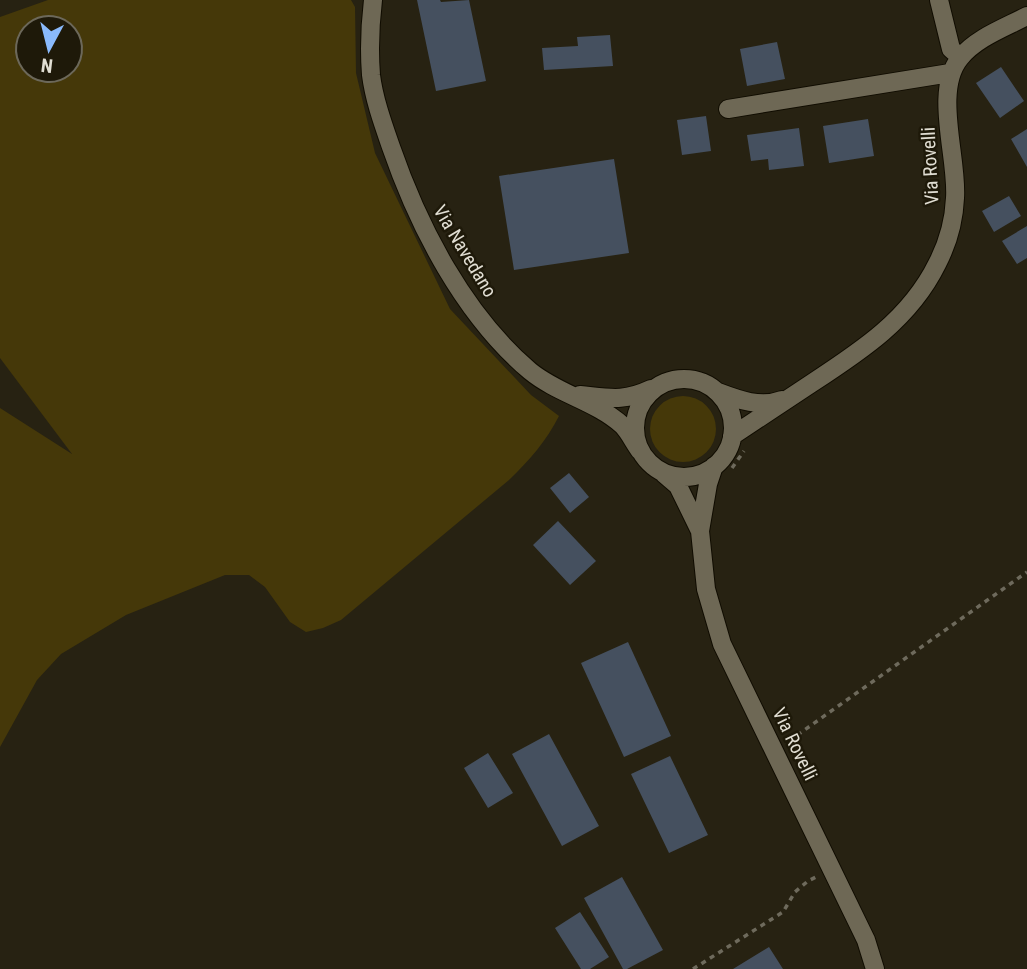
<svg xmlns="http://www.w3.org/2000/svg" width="1027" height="969" font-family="'Roboto Condensed',sans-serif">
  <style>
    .green { fill: #453809; fill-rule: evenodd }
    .building { fill: #45505f }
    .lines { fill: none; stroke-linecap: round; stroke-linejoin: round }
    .minor-casing { stroke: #100c01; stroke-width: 20 }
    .path { stroke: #6e6a5c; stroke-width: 3.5; stroke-dasharray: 5 5; stroke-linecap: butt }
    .minor { stroke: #6e6855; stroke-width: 18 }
    .labels { text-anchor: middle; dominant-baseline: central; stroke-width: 5; stroke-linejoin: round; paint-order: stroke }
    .street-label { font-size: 19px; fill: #e1ded3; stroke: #1e1909 }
  </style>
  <rect width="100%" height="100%" fill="#272212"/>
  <path class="green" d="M 48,0 L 351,0 L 355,7 L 356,73 L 375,153 L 450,309 L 531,395 L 559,416 C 547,440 529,461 509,480 L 341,620 L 323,628 L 306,632 L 290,622 L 265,587 L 249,575 L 225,575 L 126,615 L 61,654 L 37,680 L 0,747 L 0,408 L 72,454 L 0,358 L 0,17 ZM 70,28 L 70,70 L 28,70 L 28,28 Z
    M650 429a33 33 0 1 1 66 0a33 33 0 1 1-66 0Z"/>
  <path class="building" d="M 417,0 L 440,0 L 441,2 L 469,0 L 486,81 L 436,91 Z
    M 610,35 L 613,66 L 544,70 L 542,48 L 578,46 L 577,37 Z
    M 777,42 L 785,79 L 747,86 L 740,49 Z
    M 1001,67 L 1024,101 L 1000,118 L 976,83 Z
    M 706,116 L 711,151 L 682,155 L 677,120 Z
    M 868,119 L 874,156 L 829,163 L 823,126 Z
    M 799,128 L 804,166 L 769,170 L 768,159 L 751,161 L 747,135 Z
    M 1027,129 L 1027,167 L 1011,139 Z
    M 614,159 L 629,253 L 514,270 L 499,176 Z
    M 1009,196 L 1021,216 L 994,232 L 982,211 Z
    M 1027,226 L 1027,258 L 1017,264 L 1002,241 Z
    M 569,473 L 589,497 L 570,513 L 550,488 Z
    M 558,521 L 596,561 L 570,585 L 533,545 Z
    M 628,642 L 671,736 L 624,757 L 581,663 Z
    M 549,734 L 599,826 L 562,846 L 512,754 Z
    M 488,753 L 513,793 L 488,808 L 464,768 Z
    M 670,756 L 708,835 L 669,853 L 631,774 Z
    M 622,877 L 663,950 L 627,969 L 623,969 L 584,898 Z
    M 580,912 L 609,957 L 590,969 L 581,969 L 555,928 Z
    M 769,947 L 783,969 L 733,969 Z"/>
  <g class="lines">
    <g class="minor-casing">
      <path id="minor" d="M 373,0 C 370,25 369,49 371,75 C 374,99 383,124 391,147 C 419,228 464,315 530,371 C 558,394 595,401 622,425 C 629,432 634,443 640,451
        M 939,0 L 951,49 L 960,57
        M 728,109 L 950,73
        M635 428a49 49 0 1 1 98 0a49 49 0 1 1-98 0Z
        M 718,392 C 739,400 761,408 782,400
        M 580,395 C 610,398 623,402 651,389
        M 732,436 C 759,418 785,401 812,383 C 861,351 910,319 937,264 C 948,243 954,221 955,198 C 958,158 933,91 960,58 C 976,38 1004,28 1027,16
        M 714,466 L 708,484 L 700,531 L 706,589 L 722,644 L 866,940 L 875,969
        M 664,474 L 678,486 L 700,531"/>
    </g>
    <path class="path" d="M 732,468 L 744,451
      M 789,741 L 1027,572
      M 693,969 L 783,912 L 795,892 L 808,881 L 818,876"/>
    <use href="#minor" class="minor"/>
  </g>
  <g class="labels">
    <g class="street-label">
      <text transform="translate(930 166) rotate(-93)">Via Rovelli</text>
      <text transform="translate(465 251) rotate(59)">Via Navedano</text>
      <text transform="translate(795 744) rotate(64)">Via Rovelli</text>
    </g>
  </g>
  <g transform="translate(49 49) rotate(187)"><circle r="33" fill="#1e1909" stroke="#6c685a" stroke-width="2"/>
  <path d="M0-5L12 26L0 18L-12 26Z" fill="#8abafc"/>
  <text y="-10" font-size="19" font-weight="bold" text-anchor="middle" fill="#e1ded3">N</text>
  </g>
</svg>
